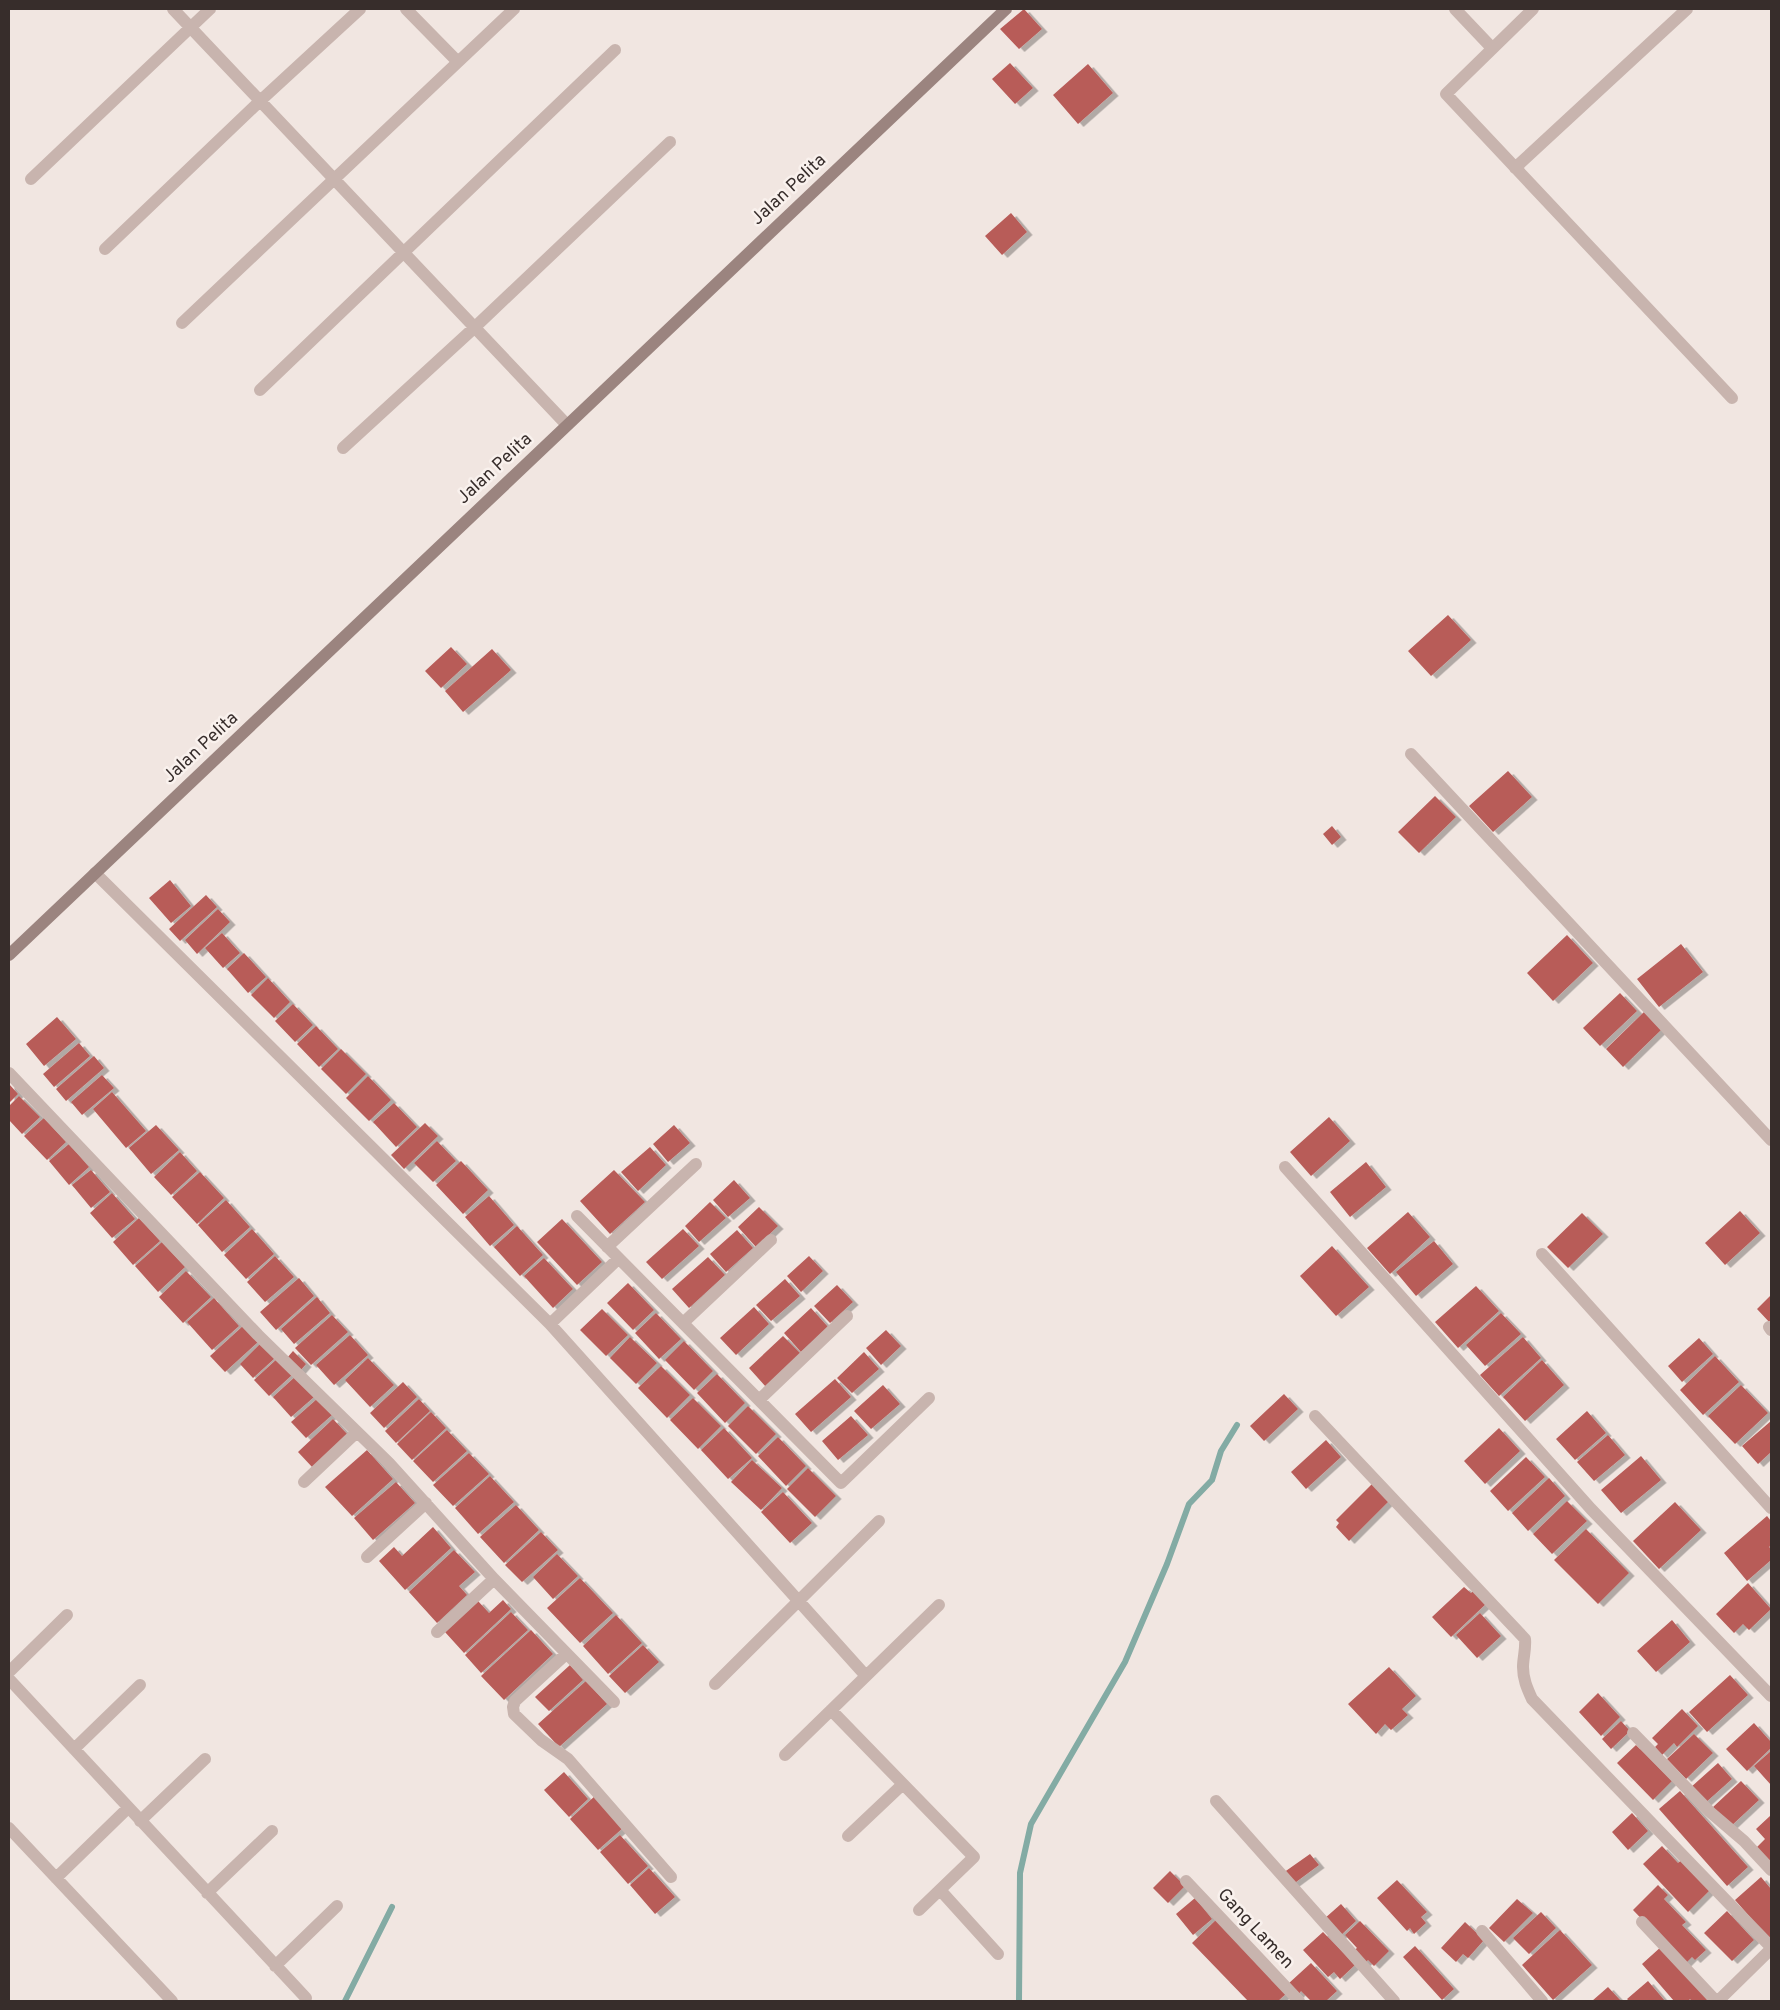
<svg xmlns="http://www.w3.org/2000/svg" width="1780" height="2010" font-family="Overpass,sans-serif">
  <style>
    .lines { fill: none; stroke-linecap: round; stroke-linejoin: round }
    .stream { stroke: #83aba4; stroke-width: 6 }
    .building { fill: #b85b58; filter: url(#shadow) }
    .street { stroke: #c8b4ae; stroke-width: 12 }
    .secondary { stroke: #9b847f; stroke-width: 12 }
    .labels { text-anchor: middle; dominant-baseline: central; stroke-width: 5; stroke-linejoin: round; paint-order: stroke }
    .street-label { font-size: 18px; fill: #372d2b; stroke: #f9f1ed }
  </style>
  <defs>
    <filter id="shadow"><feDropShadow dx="5.5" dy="3" stdDeviation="0" flood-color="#0004"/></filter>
  </defs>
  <rect width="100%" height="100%" fill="#f1e6e1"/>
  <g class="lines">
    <path class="stream" d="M 345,2001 L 392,1907
      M 1019,2001 L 1020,1873 L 1031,1824 L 1125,1662 L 1167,1564 L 1189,1504 L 1212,1480 L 1221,1451 L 1237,1425"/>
  </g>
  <path class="building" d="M 1024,9 L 1042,29 L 1019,49 L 1000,29 Z
    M 1010,63 L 1033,88 L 1015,104 L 992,79 Z
    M 1088,64 L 1113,93 L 1078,124 L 1053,95 Z
    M 1011,213 L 1027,232 L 1002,255 L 985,236 Z
    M 1448,615 L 1471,640 L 1431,676 L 1408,651 Z
    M 451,647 L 467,664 L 441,688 L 425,671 Z
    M 492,649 L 511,670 L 463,712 L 445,691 Z
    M 1508,771 L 1532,797 L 1493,832 L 1469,806 Z
    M 1435,796 L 1456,817 L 1419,853 L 1398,832 Z
    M 1332,826 L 1341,837 L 1332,845 L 1323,834 Z
    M 170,880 L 191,906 L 171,923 L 149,898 Z
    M 206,895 L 217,907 L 180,941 L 169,929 Z
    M 218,909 L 230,922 L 197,954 L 185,940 Z
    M 222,933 L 240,953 L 223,968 L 205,948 Z
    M 1567,935 L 1593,963 L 1553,1001 L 1527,973 Z
    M 1681,944 L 1703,972 L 1659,1007 L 1637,979 Z
    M 244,953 L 266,977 L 248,993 L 227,969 Z
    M 268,978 L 290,1002 L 274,1018 L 251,995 Z
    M 1620,993 L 1637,1011 L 1600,1046 L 1583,1028 Z
    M 293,1004 L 313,1025 L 295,1042 L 275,1021 Z
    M 1644,1012 L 1661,1030 L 1623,1067 L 1606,1049 Z
    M 57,1017 L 76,1039 L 44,1066 L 26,1044 Z
    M 316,1026 L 338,1049 L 319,1067 L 297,1044 Z
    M 79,1043 L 90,1056 L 54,1087 L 43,1074 Z
    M 341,1049 L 366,1074 L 346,1094 L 321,1069 Z
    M 94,1056 L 104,1068 L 66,1101 L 56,1089 Z
    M 102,1075 L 114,1088 L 82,1115 L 71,1102 Z
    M 368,1076 L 391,1100 L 369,1121 L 346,1098 Z
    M 9,1084 L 18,1094 L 9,1103 Z
    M 112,1092 L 146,1131 L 126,1148 L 93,1109 Z
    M 19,1096 L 40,1117 L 22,1134 L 9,1120 L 9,1106 Z
    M 394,1103 L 417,1127 L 396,1147 L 373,1122 Z
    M 1329,1117 L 1350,1141 L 1311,1176 L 1290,1152 Z
    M 44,1118 L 66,1142 L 47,1160 L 24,1136 Z
    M 425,1123 L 438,1136 L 404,1169 L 391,1155 Z
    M 156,1125 L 179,1150 L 151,1174 L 129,1148 Z
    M 674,1125 L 690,1143 L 668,1162 L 653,1144 Z
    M 437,1141 L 456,1161 L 433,1182 L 414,1163 Z
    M 69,1144 L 89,1167 L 69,1185 L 49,1161 Z
    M 650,1147 L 666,1165 L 638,1191 L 621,1172 Z
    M 180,1152 L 197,1171 L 171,1195 L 154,1177 Z
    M 461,1161 L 488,1190 L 463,1214 L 436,1185 Z
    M 1366,1162 L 1386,1187 L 1350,1217 L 1330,1192 Z
    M 91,1170 L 110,1192 L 91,1208 L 72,1185 Z
    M 614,1170 L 645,1202 L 610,1234 L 580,1201 Z
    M 200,1172 L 224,1198 L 197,1224 L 172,1197 Z
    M 734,1180 L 750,1198 L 728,1217 L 713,1200 Z
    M 112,1193 L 135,1219 L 112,1238 L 90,1213 Z
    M 489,1196 L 514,1225 L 490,1246 L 465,1217 Z
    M 226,1200 L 250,1227 L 222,1252 L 198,1225 Z
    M 710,1202 L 726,1218 L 699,1242 L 685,1226 Z
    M 759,1207 L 778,1226 L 756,1247 L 738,1227 Z
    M 1740,1211 L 1760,1233 L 1725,1265 L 1705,1243 Z
    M 1408,1212 L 1430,1237 L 1390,1274 L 1367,1248 Z
    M 1582,1213 L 1603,1234 L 1568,1268 L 1547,1247 Z
    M 139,1218 L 160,1241 L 133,1265 L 113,1242 Z
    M 562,1219 L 602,1262 L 577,1285 L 537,1242 Z
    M 517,1226 L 543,1255 L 520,1276 L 494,1247 Z
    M 252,1229 L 274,1254 L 246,1279 L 224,1255 Z
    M 683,1229 L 699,1246 L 662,1279 L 646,1262 Z
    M 737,1230 L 753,1248 L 726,1272 L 710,1254 Z
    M 1434,1241 L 1453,1264 L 1416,1296 L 1396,1272 Z
    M 162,1242 L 185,1267 L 158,1292 L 135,1266 Z
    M 1332,1246 L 1369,1287 L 1336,1316 L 1300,1276 Z
    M 275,1256 L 294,1277 L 265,1302 L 247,1282 Z
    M 809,1256 L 823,1271 L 801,1292 L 787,1276 Z
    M 708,1257 L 725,1275 L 689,1308 L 672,1289 Z
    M 544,1258 L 573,1289 L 553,1308 L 524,1276 Z
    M 186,1271 L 211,1297 L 183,1323 L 159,1297 Z
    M 299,1278 L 314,1296 L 276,1330 L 260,1312 Z
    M 785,1279 L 800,1296 L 771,1321 L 756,1305 Z
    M 628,1283 L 654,1310 L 633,1330 L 607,1303 Z
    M 837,1285 L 853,1302 L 830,1323 L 814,1306 Z
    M 1476,1286 L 1499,1311 L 1458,1348 L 1435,1322 Z
    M 1771,1295 L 1771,1324 L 1757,1309 Z
    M 317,1297 L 330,1313 L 294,1344 L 281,1329 Z
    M 214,1298 L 239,1326 L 212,1350 L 187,1322 Z
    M 754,1307 L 769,1324 L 736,1355 L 720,1338 Z
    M 811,1308 L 828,1327 L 801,1352 L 784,1333 Z
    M 602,1309 L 628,1335 L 606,1356 L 580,1330 Z
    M 656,1313 L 681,1339 L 659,1359 L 635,1333 Z
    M 1501,1313 L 1521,1334 L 1485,1366 L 1466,1345 Z
    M 332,1315 L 348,1332 L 311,1365 L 295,1348 Z
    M 243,1326 L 258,1342 L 225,1372 L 210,1356 Z
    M 886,1330 L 901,1346 L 881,1365 L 866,1348 Z
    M 350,1335 L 368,1355 L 334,1385 L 316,1365 Z
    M 783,1336 L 801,1354 L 766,1387 L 749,1368 Z
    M 630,1337 L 657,1363 L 636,1384 L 610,1358 Z
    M 1523,1337 L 1541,1358 L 1499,1396 L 1480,1375 Z
    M 1699,1338 L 1713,1354 L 1682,1382 L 1668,1366 Z
    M 684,1341 L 713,1371 L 694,1390 L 665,1360 Z
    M 261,1343 L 275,1358 L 253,1378 L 240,1364 Z
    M 293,1351 L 306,1364 L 300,1371 L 287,1358 Z
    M 864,1352 L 879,1369 L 852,1393 L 837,1378 Z
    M 1715,1356 L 1739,1382 L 1703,1415 L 1680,1390 Z
    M 368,1358 L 394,1385 L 370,1407 L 345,1380 Z
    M 277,1359 L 292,1375 L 269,1396 L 254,1380 Z
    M 1542,1360 L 1564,1385 L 1525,1421 L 1503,1397 Z
    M 661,1366 L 690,1395 L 667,1418 L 638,1388 Z
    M 717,1374 L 745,1403 L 725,1423 L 697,1393 Z
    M 296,1376 L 314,1397 L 291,1417 L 273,1397 Z
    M 835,1379 L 851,1397 L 811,1432 L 795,1414 Z
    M 403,1382 L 417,1397 L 384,1428 L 370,1413 Z
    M 883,1385 L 900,1404 L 871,1429 L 854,1411 Z
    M 1741,1385 L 1768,1413 L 1735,1444 L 1708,1416 Z
    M 1284,1394 L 1298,1409 L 1264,1441 L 1250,1426 Z
    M 693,1398 L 721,1426 L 698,1449 L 670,1420 Z
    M 317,1399 L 332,1415 L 306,1438 L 291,1422 Z
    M 419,1399 L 430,1411 L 396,1443 L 385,1431 Z
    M 748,1406 L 776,1434 L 756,1454 L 728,1426 Z
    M 1587,1411 L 1606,1433 L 1575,1460 L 1556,1439 Z
    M 431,1412 L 446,1428 L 412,1460 L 397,1444 Z
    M 851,1416 L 868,1435 L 838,1460 L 822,1441 Z
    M 333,1419 L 348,1435 L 313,1468 L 298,1452 Z
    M 1771,1421 L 1771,1452 L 1758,1464 L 1742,1446 Z
    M 724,1428 L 752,1458 L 728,1479 L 701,1450 Z
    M 1499,1428 L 1520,1451 L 1485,1484 L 1464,1461 Z
    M 447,1430 L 467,1451 L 433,1482 L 413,1461 Z
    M 1608,1435 L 1625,1455 L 1594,1481 L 1577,1462 Z
    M 778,1437 L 806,1466 L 786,1486 L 758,1456 Z
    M 1326,1440 L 1341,1457 L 1306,1489 L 1291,1472 Z
    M 367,1450 L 393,1479 L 352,1516 L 325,1487 Z
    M 469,1453 L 489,1474 L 453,1506 L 433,1485 Z
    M 1641,1456 L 1661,1480 L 1621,1513 L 1601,1490 Z
    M 1526,1457 L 1545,1477 L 1508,1511 L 1490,1491 Z
    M 752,1460 L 782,1488 L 761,1510 L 731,1482 Z
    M 808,1468 L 836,1496 L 815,1517 L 787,1489 Z
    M 490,1476 L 514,1502 L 478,1534 L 455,1508 Z
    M 1549,1478 L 1565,1496 L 1528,1531 L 1512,1513 Z
    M 396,1482 L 415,1503 L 373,1540 L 354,1518 Z
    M 1374,1482 L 1391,1499 L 1349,1541 L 1336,1527 L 1339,1523 L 1336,1520 Z
    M 783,1492 L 812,1523 L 790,1543 L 761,1512 Z
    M 1567,1501 L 1587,1521 L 1552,1554 L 1533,1534 Z
    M 1675,1502 L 1701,1530 L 1659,1569 L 1633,1541 Z
    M 516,1505 L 539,1530 L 504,1563 L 480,1537 Z
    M 1767,1516 L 1771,1521 L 1771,1545 L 1769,1547 L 1771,1549 L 1771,1560 L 1747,1581 L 1724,1553 Z
    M 433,1527 L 451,1548 L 405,1590 L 379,1561 L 394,1547 L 402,1556 Z
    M 1586,1529 L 1629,1573 L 1598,1604 L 1554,1560 Z
    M 541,1532 L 558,1550 L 522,1582 L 505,1565 Z
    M 454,1550 L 475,1572 L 459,1586 L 467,1595 L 437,1623 L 409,1592 Z
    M 557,1554 L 578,1576 L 553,1599 L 533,1577 Z
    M 580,1578 L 613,1613 L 580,1643 L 547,1608 Z
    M 1748,1583 L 1771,1609 L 1749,1630 L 1743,1624 L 1734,1633 L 1716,1614 Z
    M 1464,1587 L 1471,1593 L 1477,1588 L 1489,1601 L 1451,1637 L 1432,1617 Z
    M 503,1600 L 511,1609 L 464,1653 L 445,1632 L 478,1601 L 489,1613 Z
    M 511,1612 L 528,1630 L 481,1673 L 465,1655 Z
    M 1480,1613 L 1501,1636 L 1477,1658 L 1456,1635 Z
    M 616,1615 L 642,1643 L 608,1674 L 583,1646 Z
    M 1672,1620 L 1690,1642 L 1656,1672 L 1637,1651 Z
    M 531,1630 L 553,1654 L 504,1700 L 481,1676 Z
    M 643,1645 L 659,1662 L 625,1693 L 609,1676 Z
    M 570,1665 L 583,1680 L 549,1711 L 535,1697 Z
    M 1389,1667 L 1416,1696 L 1402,1709 L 1408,1715 L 1391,1730 L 1385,1724 L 1376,1734 L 1348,1704 Z
    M 1730,1675 L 1748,1695 L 1707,1732 L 1689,1712 Z
    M 586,1681 L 607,1704 L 559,1747 L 538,1724 Z
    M 1598,1693 L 1620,1717 L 1601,1736 L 1579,1712 Z
    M 1682,1709 L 1698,1726 L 1677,1747 L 1674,1743 L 1662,1755 L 1655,1747 L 1658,1744 L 1652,1738 Z
    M 1621,1721 L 1630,1731 L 1611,1749 L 1602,1739 Z
    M 1754,1723 L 1771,1742 L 1771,1748 L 1747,1771 L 1726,1749 Z
    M 1694,1734 L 1713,1753 L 1686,1779 L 1667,1759 Z
    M 1636,1745 L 1672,1781 L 1653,1800 L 1617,1763 Z
    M 1771,1751 L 1771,1785 L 1754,1766 Z
    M 1718,1763 L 1732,1779 L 1704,1804 L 1690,1788 Z
    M 564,1772 L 588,1799 L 569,1817 L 544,1790 Z
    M 1741,1781 L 1759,1800 L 1730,1827 L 1712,1808 Z
    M 1680,1791 L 1748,1867 L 1727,1886 L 1659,1809 Z
    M 596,1795 L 624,1827 L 598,1850 L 570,1819 Z
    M 1632,1813 L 1648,1831 L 1628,1850 L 1612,1832 Z
    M 1770,1816 L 1771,1817 L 1771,1867 L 1755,1849 L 1765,1839 L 1756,1829 Z
    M 620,1835 L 648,1866 L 628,1884 L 600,1852 Z
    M 1662,1846 L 1678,1863 L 1683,1859 L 1711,1889 L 1688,1912 L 1643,1864 Z
    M 1310,1854 L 1319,1865 L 1292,1885 L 1283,1873 Z
    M 649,1868 L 675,1897 L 655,1914 L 630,1885 Z
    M 1170,1871 L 1185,1886 L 1168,1903 L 1153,1888 Z
    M 1761,1877 L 1771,1889 L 1771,1938 L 1770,1940 L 1735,1900 Z
    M 1397,1880 L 1427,1912 L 1421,1917 L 1426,1923 L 1414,1934 L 1410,1928 L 1407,1931 L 1377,1898 Z
    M 1658,1885 L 1668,1895 L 1664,1899 L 1686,1922 L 1682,1925 L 1706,1950 L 1695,1960 L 1692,1957 L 1685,1964 L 1633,1910 Z
    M 1195,1898 L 1212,1919 L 1193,1935 L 1176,1914 Z
    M 1517,1899 L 1533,1913 L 1504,1942 L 1489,1928 Z
    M 1341,1904 L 1356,1921 L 1340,1936 L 1324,1919 Z
    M 1727,1911 L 1754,1940 L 1732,1961 L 1704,1933 Z
    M 1541,1912 L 1556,1928 L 1529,1954 L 1513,1938 Z
    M 1217,1919 L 1287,1993 L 1278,2001 L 1248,2001 L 1192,1943 Z
    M 1360,1921 L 1389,1951 L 1374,1966 L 1368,1960 L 1364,1964 L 1353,1951 L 1357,1948 L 1345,1935 Z
    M 1465,1922 L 1484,1940 L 1468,1958 L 1463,1954 L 1456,1962 L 1441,1948 Z
    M 1560,1930 L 1592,1965 L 1553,2000 L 1522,1965 Z
    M 1323,1932 L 1355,1965 L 1340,1979 L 1334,1972 L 1328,1977 L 1303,1950 Z
    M 1415,1946 L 1454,1989 L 1442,2000 L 1403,1957 Z
    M 1662,1946 L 1708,1999 L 1705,2001 L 1692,2001 L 1690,1999 L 1688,2001 L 1674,2001 L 1642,1964 Z
    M 1311,1963 L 1337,1991 L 1326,2001 L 1311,2001 L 1301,1991 L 1298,1995 L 1288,1984 Z
    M 1648,1981 L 1665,2001 L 1629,2001 L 1627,1999 Z
    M 1608,1987 L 1621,2001 L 1592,2001 Z"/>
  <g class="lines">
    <path class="street" d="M 173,9 L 567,425
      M 406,9 L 458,62
      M 1455,9 L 1492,48
      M 1533,9 L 1446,94 L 1732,398
      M 1515,168 L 1687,9
      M 31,179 L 210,9
      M 105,249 L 260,101 L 360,9
      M 182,323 L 514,9
      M 260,390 L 615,50
      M 343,448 L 474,328 L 670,142
      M 1411,754 L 1771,1140
      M 95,873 L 550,1324 L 866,1676
      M 9,1073 L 258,1335 L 389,1463 L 494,1579 L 614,1702
      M 1285,1167 L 1591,1509 L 1771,1696
      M 577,1216 L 841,1483 L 929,1398
      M 607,1247 L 696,1164
      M 1542,1254 L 1771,1508
      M 683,1323 L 771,1240
      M 550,1324 L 618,1259
      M 1769,1327 L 1771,1330
      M 759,1400 L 847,1316
      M 1315,1416 L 1525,1639 C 1526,1649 1523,1658 1523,1667 C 1523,1679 1527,1688 1532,1699 L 1771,1947
      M 304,1482 L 357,1432
      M 367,1557 L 426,1503
      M 437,1632 L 494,1579
      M 566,1654 L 515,1701 L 513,1707 L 514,1714 L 541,1740 L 568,1759 L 671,1877
      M 9,1672 L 67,1615
      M 9,1679 L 306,1998
      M 715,1684 L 879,1521
      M 831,1710 L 974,1857 L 919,1910
      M 1633,1733 L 1710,1812 L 1744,1841 L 1771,1870
      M 74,1749 L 140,1685
      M 785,1755 L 939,1605
      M 1216,1801 L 1394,2001
      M 140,1821 L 205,1759
      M 9,1828 L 172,2001
      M 848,1836 L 903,1784
      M 56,1878 L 128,1808
      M 1186,1881 L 1299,2001
      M 941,1891 L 998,1954
      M 207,1893 L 272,1831
      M 1642,1922 L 1716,2001
      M 1482,1931 L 1542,2001
      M 275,1966 L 337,1906
      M 1718,2001 L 1771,1949"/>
    <path class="secondary" d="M 9,955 L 1006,9"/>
  </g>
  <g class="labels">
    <g class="street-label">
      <text transform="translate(789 190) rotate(-43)">Jalan Pelita</text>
      <text transform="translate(495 469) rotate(-43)">Jalan Pelita</text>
      <text transform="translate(201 748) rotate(-43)">Jalan Pelita</text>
      <text transform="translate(1255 1929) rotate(47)">Gang Lamen</text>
    </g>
  </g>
  <rect width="1780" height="2010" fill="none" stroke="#372d2b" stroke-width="20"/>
</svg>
